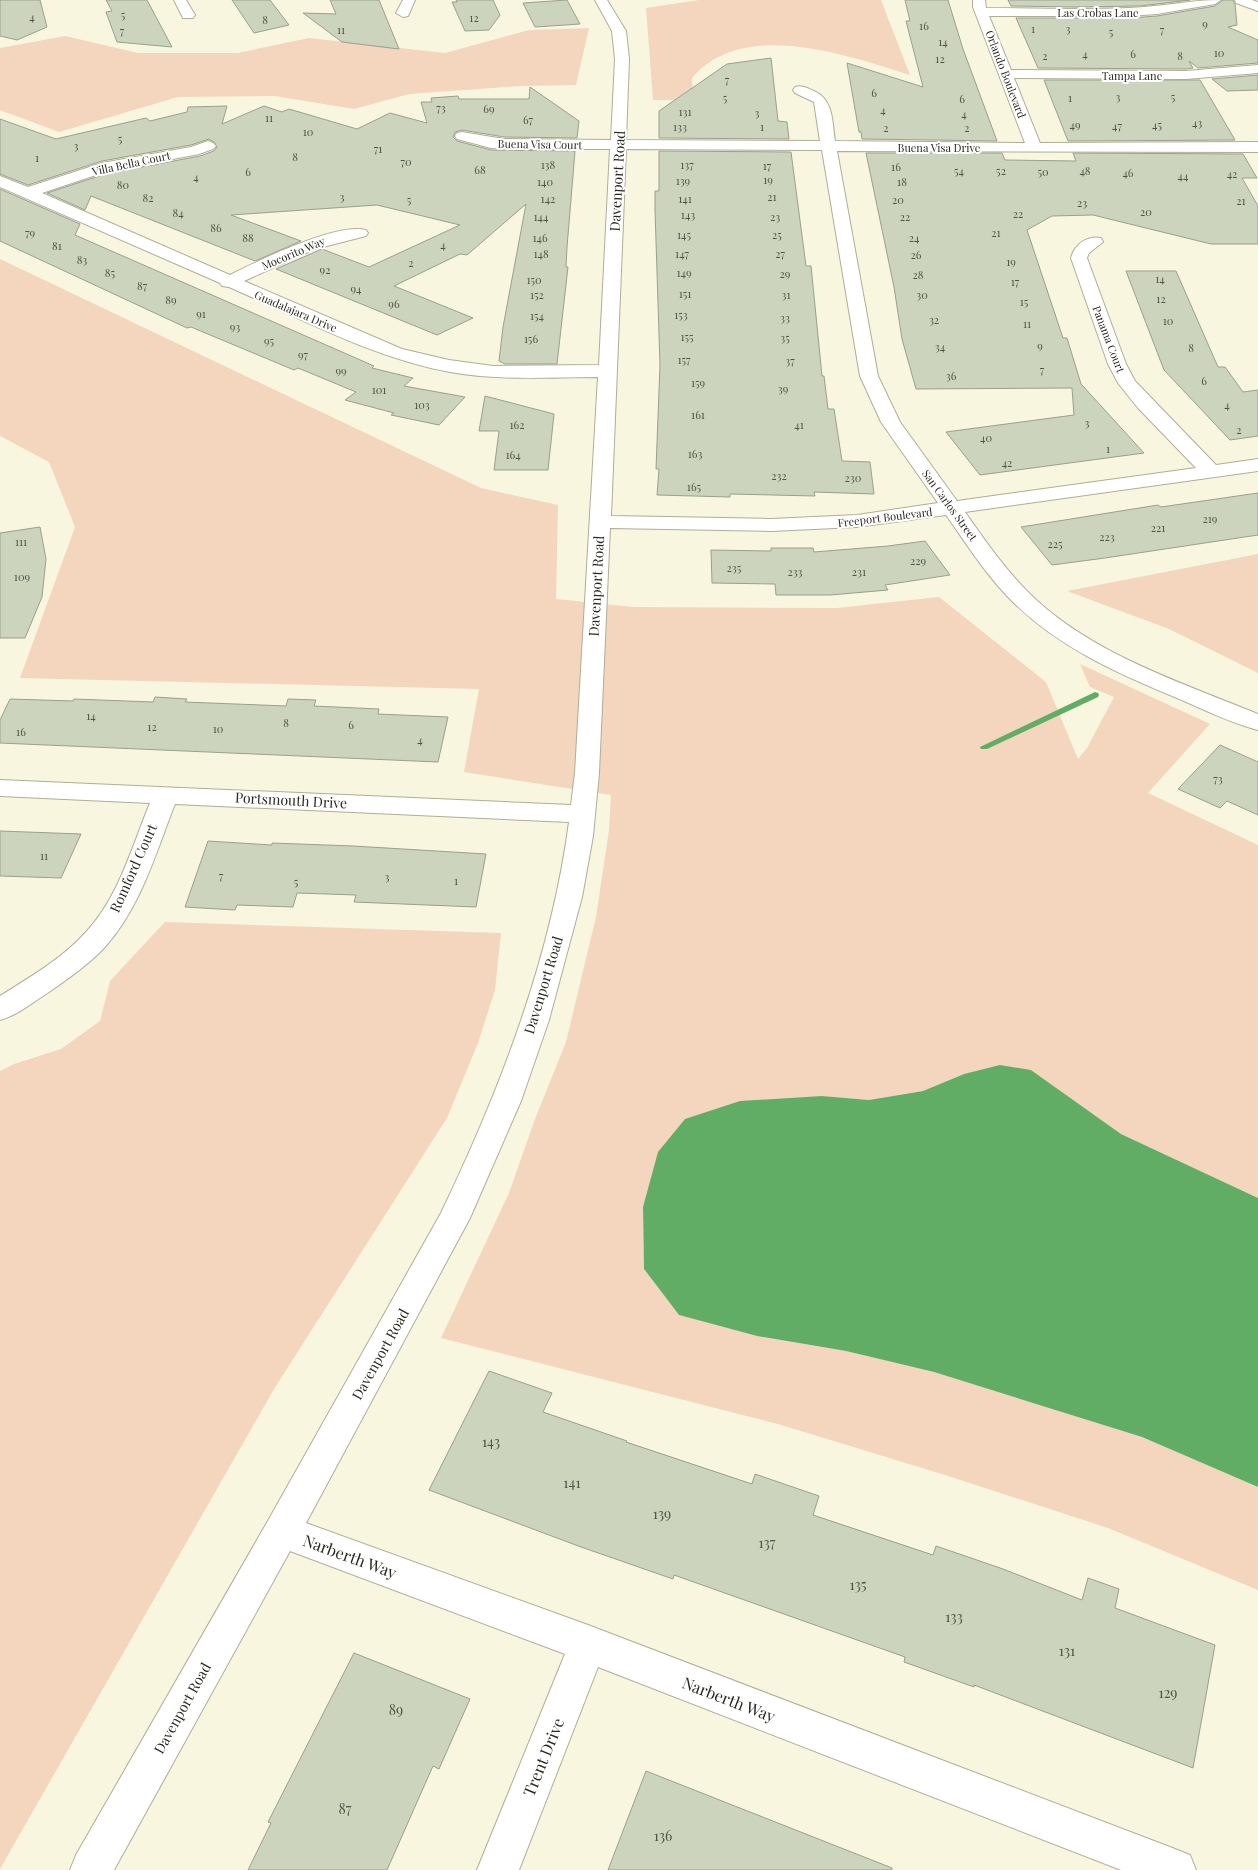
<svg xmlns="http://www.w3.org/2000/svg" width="1258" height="1870" font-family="'Playfair Display',serif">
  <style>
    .green { fill: #f4d5be }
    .water { fill: #62ad65 }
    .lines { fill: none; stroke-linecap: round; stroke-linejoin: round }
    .stream { fill: #62ad65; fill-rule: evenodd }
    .building { fill: #ccd4be; stroke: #99a08b }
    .minor-casing { stroke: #b0ad97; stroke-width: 2 }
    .minor { fill: #fff; fill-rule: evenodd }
    .labels { text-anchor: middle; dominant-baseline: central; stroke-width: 4; stroke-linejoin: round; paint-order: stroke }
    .far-street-label { font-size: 11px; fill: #292820; stroke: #fff }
    .number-label { font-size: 11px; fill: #525348 }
    .street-label { font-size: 14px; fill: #292820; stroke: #fff }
    .near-number-label { font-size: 14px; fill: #525348 }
    .near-street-label { font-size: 16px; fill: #292820; stroke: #fff }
  </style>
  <rect width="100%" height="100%" fill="#f9f6df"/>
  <path class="green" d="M 699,0 L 881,0 L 910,75 C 846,55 743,18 692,78 L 693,100 L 653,100 L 646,8 Z
    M 589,28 L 576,85 L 520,86 L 409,94 L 354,109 L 275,96 L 178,97 L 59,132 L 0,110 L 0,48 L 65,36 L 138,53 L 238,53 L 309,38 L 445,53 L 529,30 Z
    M 0,259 L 481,488 L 558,505 L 556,599 L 633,607 L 837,608 L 939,597 L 1046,682 L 1078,759 L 1087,748 L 1114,697 L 1090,687 L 1080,664 L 1210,724 L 1148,793 L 1258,845 L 1258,1198 L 1121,1134 L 1031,1070 L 964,1074 L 923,1091 L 869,1100 L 822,1096 L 643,1207 L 644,1269 L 679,1315 L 757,1336 L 846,1351 L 934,1372 L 1142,1437 L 1258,1487 L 1258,1590 L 1108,1528 L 945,1475 L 778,1424 L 441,1338 L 509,1193 L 535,1119 L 566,1042 L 596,917 L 609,830 L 611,795 L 464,772 L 479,689 L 20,678 L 75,527 L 49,462 L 0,436 Z
    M 1258,554 L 1258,673 L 1169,629 L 1067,591 Z
    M 165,922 L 501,933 L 495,990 L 478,1043 L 447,1118 L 274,1389 L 0,1869 L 0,1071 L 14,1064 L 61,1049 L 100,1021 L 110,981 Z"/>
  <path class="water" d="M 1000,1065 L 1031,1070 L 1121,1134 L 1258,1198 L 1258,1487 L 1142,1437 L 934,1372 L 846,1351 L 757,1336 L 679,1315 L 644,1269 L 643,1207 L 658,1152 L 685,1119 L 740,1101 L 822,1096 L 869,1100 L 923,1091 L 964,1074 Z"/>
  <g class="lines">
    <path class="stream" d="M 1095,692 L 1098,693 L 1099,695 L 1098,697 L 987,749 L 981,749 L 980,747 Z"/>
  </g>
  <path class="building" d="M 0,0 L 40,0 L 47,27 L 17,40 L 0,36 Z
    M 106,0 L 147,0 L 172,47 L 117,42 L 106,12 L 112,11 Z
    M 232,0 L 270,0 L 289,25 L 254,33 Z
    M 330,0 L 379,0 L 399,49 L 342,42 L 303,13 L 336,14 Z
    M 456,0 L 493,0 L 500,15 L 489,30 L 465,31 L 452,2 L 457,2 Z
    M 567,0 L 580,24 L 535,27 L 523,3 Z
    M 905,0 L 948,0 L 963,49 L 997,141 L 862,139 L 861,132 L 859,132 L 847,63 L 923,87 L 906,21 L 910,21 Z
    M 1008,0 L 1190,0 L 1140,6 L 1076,7 L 1011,6 Z
    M 1223,0 L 1233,0 L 1235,4 L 1237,25 L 1228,27 L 1258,40 L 1258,63 L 1198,68 L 1189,61 L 1193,68 L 1186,69 L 1038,68 L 1016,18 L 1129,18 L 1157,16 L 1215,6 Z
    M 771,58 L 778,121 L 787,122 L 789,139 L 659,138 L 659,111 L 727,64 Z
    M 1258,75 L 1258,90 L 1227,91 L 1212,79 Z
    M 1044,80 L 1200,80 L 1235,140 L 1068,141 Z
    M 530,87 L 579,121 L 577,138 L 504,137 L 462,130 L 455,132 L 453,137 L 457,141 L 491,150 L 575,151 L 567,247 L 566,267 L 568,267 L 557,364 L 505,364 L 499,361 L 503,327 L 526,204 L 467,255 L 460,254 L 394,286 L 473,318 L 437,335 L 276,269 L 322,249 L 369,267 L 460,225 L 377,205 L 231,215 L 301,241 L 255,261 L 91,196 L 85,210 L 47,193 L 105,174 L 200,156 L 214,151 L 217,147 L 214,142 L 209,139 L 191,145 L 102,161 L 28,185 L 0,174 L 0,119 L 56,139 L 146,118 L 150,121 L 187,112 L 188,107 L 227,106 L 222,124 L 264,106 L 282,112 L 289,109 L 357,129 L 390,113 L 427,123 L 421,102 L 432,102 L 431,98 L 458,96 L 459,99 L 529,99 Z
    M 659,151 L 791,152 L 806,266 L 811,266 L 822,376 L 824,376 L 828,409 L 834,409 L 842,461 L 870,462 L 874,494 L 814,492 L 815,496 L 730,494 L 730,497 L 657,495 L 659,469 L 656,469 L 660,365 L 655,210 L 655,191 L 659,191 Z
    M 866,153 L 1002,153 L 1005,160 L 1076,161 L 1073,153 L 1243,154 L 1257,178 L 1242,178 L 1258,206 L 1258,244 L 1211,244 L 1093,215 L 1052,216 L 1027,230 L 1063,338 L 1067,338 L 1081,384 L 1144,453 L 980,475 L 946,432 L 1074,415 L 1072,388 L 916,389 L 902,339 L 894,287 Z
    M 0,189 L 80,224 L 75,235 L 374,366 L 372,368 L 413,378 L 404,386 L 465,397 L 439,425 L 391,415 L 394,413 L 345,400 L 356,392 L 298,368 L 294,370 L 191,327 L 187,328 L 0,241 Z
    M 1126,271 L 1176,271 L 1218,367 L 1225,367 L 1243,392 L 1258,390 L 1258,436 L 1230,440 L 1164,370 Z
    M 485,396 L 554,414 L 548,470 L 494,470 L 499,431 L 479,431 Z
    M 1258,493 L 1258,535 L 1105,558 L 1052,565 L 1021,527 L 1158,505 L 1161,507 Z
    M 40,527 L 46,559 L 42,597 L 25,638 L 0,638 L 0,533 Z
    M 925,541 L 950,575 L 885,585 L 888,590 L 830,595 L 776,595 L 775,584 L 712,583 L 711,550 L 771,551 L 771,548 L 813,548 L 814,552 L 888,546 Z
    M 155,697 L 187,699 L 185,702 L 286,706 L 288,699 L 316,700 L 314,706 L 379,709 L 378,714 L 448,717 L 438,762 L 0,743 L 0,720 L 10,699 L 73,701 L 74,699 L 153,702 Z
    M 1220,745 L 1258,762 L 1258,815 L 1227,801 L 1220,808 L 1178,789 Z
    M 0,831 L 81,834 L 61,878 L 0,876 Z
    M 208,841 L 272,845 L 272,843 L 353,846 L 486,854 L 476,907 L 354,902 L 356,895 L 297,893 L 293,907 L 237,905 L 235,910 L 185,907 Z
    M 489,1371 L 552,1393 L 543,1412 L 627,1441 L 626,1442 L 752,1484 L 755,1474 L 819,1496 L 813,1515 L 933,1555 L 936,1546 L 1003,1569 L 1082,1600 L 1088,1578 L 1119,1589 L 1115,1608 L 1215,1645 L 1193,1768 L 974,1685 L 974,1687 L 904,1662 L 905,1657 L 674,1575 L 673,1579 L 581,1547 L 429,1490 Z
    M 354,1653 L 470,1699 L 439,1769 L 433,1766 L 387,1870 L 248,1870 L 271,1823 L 268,1822 Z
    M 646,1771 L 892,1868 L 892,1870 L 608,1870 Z"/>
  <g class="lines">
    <g class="minor-casing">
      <path id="minor" d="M 174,0 L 186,0 L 195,15 L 193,18 L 183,18 Z
        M 403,0 L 415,0 L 408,16 L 403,17 L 396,13 Z
        M 595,0 L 607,0 L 626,31 L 629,59 L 626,140 L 820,141 L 814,102 L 795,93 L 793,90 L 795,87 C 802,85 807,88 814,91 C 834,100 832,122 835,141 L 1025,143 L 973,7 L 973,0 L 985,0 L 986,8 C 1034,8 1082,10 1129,8 C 1160,7 1190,0 1221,0 L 1215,4 L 1157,14 L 1129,16 L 989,16 L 1011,70 L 1186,71 L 1258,65 L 1258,73 L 1186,79 L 1014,78 L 1040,143 L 1258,142 L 1258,152 L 837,151 L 878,376 L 900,422 L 957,501 L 1196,468 L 1138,408 L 1118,383 L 1108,364 L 1071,258 C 1074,245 1087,235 1101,238 L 1103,242 L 1089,253 L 1087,258 L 1126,364 L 1135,381 L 1216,465 L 1258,459 L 1258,471 L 965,512 C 986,542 1007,572 1034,598 C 1095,655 1182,683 1258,714 L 1258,730 C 1230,723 1203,709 1177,698 C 1116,673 1054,645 1008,597 C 984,572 966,543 946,515 L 857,527 L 771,531 L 610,528 L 599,773 L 593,836 L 582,897 L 549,1020 L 521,1101 L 470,1218 L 306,1523 L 588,1625 L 1175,1849 L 1190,1855 L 1196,1870 L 1121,1870 L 598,1667 L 519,1870 L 477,1870 L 565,1654 L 290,1551 L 114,1870 L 70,1870 L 76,1855 L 269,1519 L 441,1213 C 500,1090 551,958 569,822 L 175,804 C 156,852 141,907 105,947 C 89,964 69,978 49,992 C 33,1002 18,1015 0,1020 L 0,996 C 30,977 62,959 86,932 C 119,897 132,846 150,803 L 0,796 L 0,780 L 571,805 L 575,773 L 598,377 C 549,377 499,381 450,372 C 373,358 300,318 229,287 L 222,286 L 220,283 L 0,187 L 0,176 L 28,187 L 102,163 L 191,147 L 208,141 L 213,143 L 216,146 L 213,149 L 199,154 L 105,172 L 42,193 L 230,275 C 258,261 337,222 366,230 L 368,233 L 366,236 L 315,249 L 244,281 L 402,349 L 449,360 L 493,366 L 599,365 L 610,149 L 504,149 L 491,148 L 457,139 L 455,136 L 457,133 L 462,132 L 504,139 L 611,140 L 615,59 L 612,31 ZM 626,149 L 822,150 L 860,376 L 881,422 L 938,503 L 857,515 L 771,519 L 611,516 Z
        M 1235,0 L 1252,0 L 1258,2 L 1258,11 L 1236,3 Z"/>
    </g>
    <use href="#minor" class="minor"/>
  </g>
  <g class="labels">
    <g class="far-street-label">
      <text x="1098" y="12">Las Crobas Lane</text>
      <text transform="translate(1006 74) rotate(69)">Orlando Boulevard</text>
      <text x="1132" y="75">Tampa Lane</text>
      <text transform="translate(540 144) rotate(1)">Buena Visa Court</text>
      <text x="939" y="147">Buena Visa Drive</text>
      <text transform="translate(131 163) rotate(-12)">Villa Bella Court</text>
      <text transform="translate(293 253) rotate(-23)">Mocorito Way</text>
      <text transform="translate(296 311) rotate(23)">Guadalajara Drive</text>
      <text transform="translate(1109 339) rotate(69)">Panama Court</text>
      <text transform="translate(950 505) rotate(54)">San Carlos Street</text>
      <text transform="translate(885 517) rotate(-7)">Freeport Boulevard</text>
    </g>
    <g class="number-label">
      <text x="123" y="14">5</text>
      <text x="32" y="16">4</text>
      <text x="474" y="17">12</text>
      <text x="265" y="19">8</text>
      <text x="1205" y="23">9</text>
      <text x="924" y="25">16</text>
      <text x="1033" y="28">1</text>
      <text x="1068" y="28">3</text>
      <text x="341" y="29">11</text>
      <text x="1162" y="29">7</text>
      <text x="122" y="30">7</text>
      <text x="1111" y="31">5</text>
      <text x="943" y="41">14</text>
      <text x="1219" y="52">10</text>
      <text x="1085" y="53">4</text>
      <text x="1133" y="53">6</text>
      <text x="1045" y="55">2</text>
      <text x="1180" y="55">8</text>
      <text x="940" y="58">12</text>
      <text x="727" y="79">7</text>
      <text x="874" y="92">6</text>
      <text x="1118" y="96">3</text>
      <text x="1173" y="96">5</text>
      <text x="725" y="97">5</text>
      <text x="1070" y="97">1</text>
      <text x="962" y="98">6</text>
      <text x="441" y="107">73</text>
      <text x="489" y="108">69</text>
      <text x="883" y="109">4</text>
      <text x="685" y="111">131</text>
      <text x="757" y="112">3</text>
      <text x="964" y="113">4</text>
      <text x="269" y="117">11</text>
      <text x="528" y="119">67</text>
      <text x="1197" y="122">43</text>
      <text x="1075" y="124">49</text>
      <text x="1157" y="124">45</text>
      <text x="1117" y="125">47</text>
      <text x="680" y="126">133</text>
      <text x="762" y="126">1</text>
      <text x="886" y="127">2</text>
      <text x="967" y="127">2</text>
      <text x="308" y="131">10</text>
      <text x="120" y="138">5</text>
      <text x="76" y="145">3</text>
      <text x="378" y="148">71</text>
      <text x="295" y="156">8</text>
      <text x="37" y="157">1</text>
      <text x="406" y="161">70</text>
      <text x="548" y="164">138</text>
      <text x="687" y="164">137</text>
      <text x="767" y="165">17</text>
      <text x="896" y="166">16</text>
      <text x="480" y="169">68</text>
      <text x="959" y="170">54</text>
      <text x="1001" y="170">52</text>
      <text x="1085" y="170">48</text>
      <text x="248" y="171">6</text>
      <text x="1043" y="171">50</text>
      <text x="1128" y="172">46</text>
      <text x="1232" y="173">42</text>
      <text x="1183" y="175">44</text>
      <text x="196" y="176">4</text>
      <text x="768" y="179">19</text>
      <text x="683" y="180">139</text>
      <text x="545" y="181">140</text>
      <text x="902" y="181">18</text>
      <text x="123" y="184">80</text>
      <text x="342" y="196">3</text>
      <text x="772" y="196">21</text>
      <text x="148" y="197">82</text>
      <text x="548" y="198">142</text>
      <text x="685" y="198">141</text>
      <text x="409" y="199">5</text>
      <text x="898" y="199">20</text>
      <text x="1241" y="200">21</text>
      <text x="1082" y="202">23</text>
      <text x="1146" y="211">20</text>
      <text x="178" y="212">84</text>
      <text x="1018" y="213">22</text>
      <text x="688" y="214">143</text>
      <text x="541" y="216">144</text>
      <text x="775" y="216">23</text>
      <text x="905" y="216">22</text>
      <text x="216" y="227">86</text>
      <text x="30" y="232">79</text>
      <text x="996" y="232">21</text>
      <text x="684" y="234">145</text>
      <text x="777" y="234">25</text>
      <text x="248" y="237">88</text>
      <text x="540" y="237">146</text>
      <text x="914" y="237">24</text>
      <text x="443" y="244">4</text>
      <text x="57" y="245">81</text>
      <text x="541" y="253">148</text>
      <text x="682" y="253">147</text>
      <text x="780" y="253">27</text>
      <text x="916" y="254">26</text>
      <text x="82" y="259">83</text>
      <text x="1011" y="261">19</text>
      <text x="411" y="262">2</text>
      <text x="325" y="269">92</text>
      <text x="110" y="272">85</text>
      <text x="684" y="272">149</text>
      <text x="785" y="273">29</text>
      <text x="918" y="274">28</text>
      <text x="1160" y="278">14</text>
      <text x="534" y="279">150</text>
      <text x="1015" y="281">17</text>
      <text x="142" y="285">87</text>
      <text x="356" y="288">94</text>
      <text x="685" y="293">151</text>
      <text x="537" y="294">152</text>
      <text x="786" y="294">31</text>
      <text x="922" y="294">30</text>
      <text x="1161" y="298">12</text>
      <text x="171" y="299">89</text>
      <text x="1024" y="301">15</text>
      <text x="394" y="303">96</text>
      <text x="201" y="313">91</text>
      <text x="681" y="314">153</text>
      <text x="537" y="315">154</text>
      <text x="785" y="317">33</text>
      <text x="934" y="319">32</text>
      <text x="1168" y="320">10</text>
      <text x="1027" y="323">11</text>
      <text x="235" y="326">93</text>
      <text x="687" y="336">155</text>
      <text x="785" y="337">35</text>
      <text x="531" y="338">156</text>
      <text x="269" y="340">95</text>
      <text x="1040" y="345">9</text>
      <text x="940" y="346">34</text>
      <text x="1191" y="347">8</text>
      <text x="303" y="354">97</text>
      <text x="684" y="359">157</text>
      <text x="790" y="360">37</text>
      <text x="1042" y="369">7</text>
      <text x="341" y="370">99</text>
      <text x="951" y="375">36</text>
      <text x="1204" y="380">6</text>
      <text x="698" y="382">159</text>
      <text x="783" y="388">39</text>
      <text x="379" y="389">101</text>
      <text x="422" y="404">103</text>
      <text x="1227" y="404">4</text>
      <text x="698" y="414">161</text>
      <text x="1087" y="422">3</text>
      <text x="517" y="424">162</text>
      <text x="799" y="424">41</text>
      <text x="1239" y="429">2</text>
      <text x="986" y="437">40</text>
      <text x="1108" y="448">1</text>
      <text x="695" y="453">163</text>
      <text x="513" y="454">164</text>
      <text x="1007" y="462">42</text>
      <text x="779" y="475">232</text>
      <text x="853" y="477">230</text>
      <text x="694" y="486">165</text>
      <text x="1210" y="518">219</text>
      <text x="1158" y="527">221</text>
      <text x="1107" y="536">223</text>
      <text x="21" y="541">111</text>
      <text x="1055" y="543">225</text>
      <text x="918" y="560">229</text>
      <text x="734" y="567">235</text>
      <text x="795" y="571">233</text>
      <text x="859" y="571">231</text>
      <text x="22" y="576">109</text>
      <text x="91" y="715">14</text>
      <text x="286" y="722">8</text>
      <text x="351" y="724">6</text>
      <text x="152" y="726">12</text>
      <text x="218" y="728">10</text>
      <text x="21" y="731">16</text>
      <text x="420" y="739">4</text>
      <text x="1218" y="778">73</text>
      <text x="44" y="855">11</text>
      <text x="221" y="875">7</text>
      <text x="387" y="876">3</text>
      <text x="456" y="880">1</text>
      <text x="296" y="881">5</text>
    </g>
    <g class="street-label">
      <text transform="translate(617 181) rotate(-87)">Davenport Road</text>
      <text transform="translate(596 586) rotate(-87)">Davenport Road</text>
      <text transform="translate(291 800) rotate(3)">Portsmouth Drive</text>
      <text transform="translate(133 868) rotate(-66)">Romford Court</text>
      <text transform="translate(543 985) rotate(-73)">Davenport Road</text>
      <text transform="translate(380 1354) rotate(-61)">Davenport Road</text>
      <text transform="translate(182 1708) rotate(-61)">Davenport Road</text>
    </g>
    <g class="near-number-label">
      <text x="491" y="1441">143</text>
      <text x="572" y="1482">141</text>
      <text x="662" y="1513">139</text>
      <text x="767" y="1542">137</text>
      <text x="858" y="1584">135</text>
      <text x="954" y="1616">133</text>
      <text x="1067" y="1650">131</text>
      <text x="1168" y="1692">129</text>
      <text x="396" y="1709">89</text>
      <text x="345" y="1808">87</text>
      <text x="663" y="1835">136</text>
    </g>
    <g class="near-street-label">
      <text transform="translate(350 1556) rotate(20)">Narberth Way</text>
      <text transform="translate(729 1699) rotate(21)">Narberth Way</text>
      <text transform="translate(543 1757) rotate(-68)">Trent Drive</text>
    </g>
  </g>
</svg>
